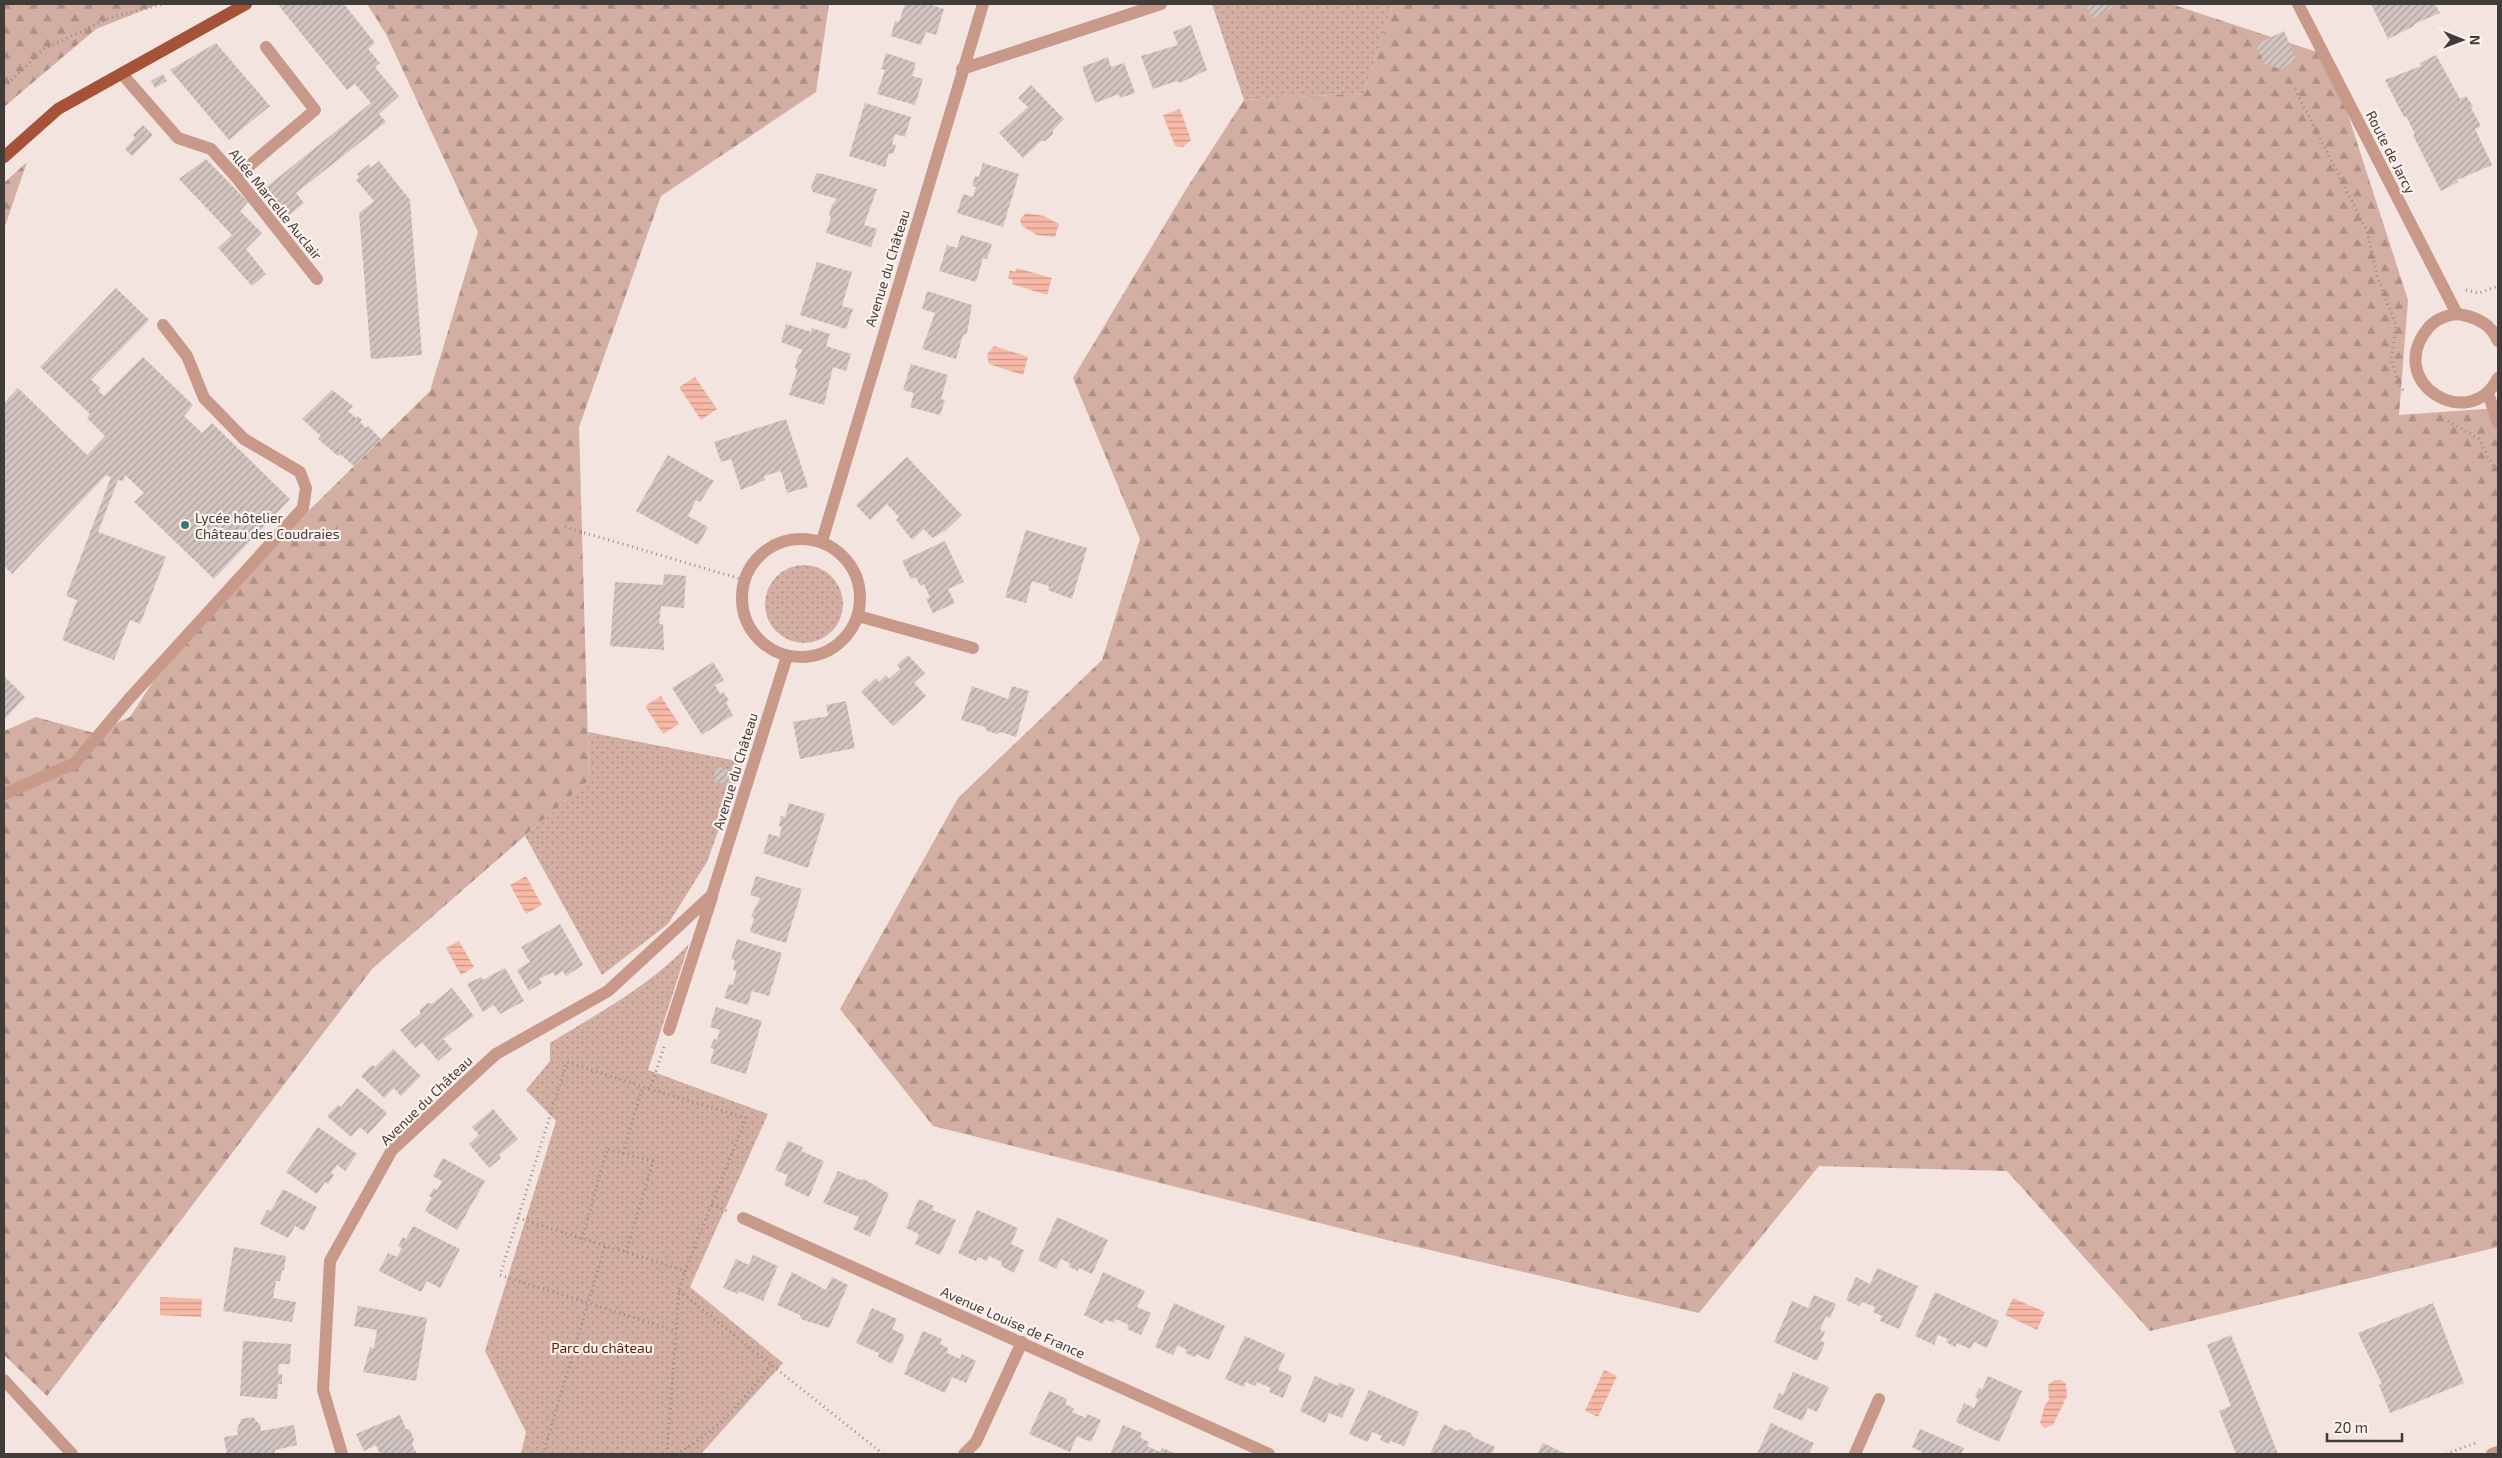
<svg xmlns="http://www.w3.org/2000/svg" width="2502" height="1458" font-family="'Exo 2',sans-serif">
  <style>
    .grass { fill: url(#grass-dots) }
    .forest { fill: url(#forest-firs) }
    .water { fill: url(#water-rules) }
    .building { fill: url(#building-hatch) }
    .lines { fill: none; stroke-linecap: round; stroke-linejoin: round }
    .path { stroke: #968c89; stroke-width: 3; stroke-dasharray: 1 4; stroke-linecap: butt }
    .minor { stroke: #c89889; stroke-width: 12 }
    .major { stroke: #a55238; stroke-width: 12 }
    .poi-dot { fill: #317974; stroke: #fef2ef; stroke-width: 2 }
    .labels { text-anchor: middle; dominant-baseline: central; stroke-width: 4.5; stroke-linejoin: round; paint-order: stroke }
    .street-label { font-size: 14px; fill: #413b39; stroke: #fef2ef }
    .poi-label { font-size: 14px; fill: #413b39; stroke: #fef2ef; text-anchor: start }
    .park-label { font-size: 14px; fill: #5f1900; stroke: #fef2ef }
  </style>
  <defs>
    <pattern id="grass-dots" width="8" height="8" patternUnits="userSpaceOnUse" patternTransform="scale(1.25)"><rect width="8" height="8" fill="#d3aea2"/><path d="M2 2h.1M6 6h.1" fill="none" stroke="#ad8f85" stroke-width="1.8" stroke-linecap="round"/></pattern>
    <pattern id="forest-firs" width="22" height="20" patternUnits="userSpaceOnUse" patternTransform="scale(1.25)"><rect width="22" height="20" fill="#d3aea2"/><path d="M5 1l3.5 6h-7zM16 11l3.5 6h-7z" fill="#ad8f85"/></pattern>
    <pattern id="water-rules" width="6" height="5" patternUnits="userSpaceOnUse" patternTransform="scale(1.25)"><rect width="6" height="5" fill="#f7b9a6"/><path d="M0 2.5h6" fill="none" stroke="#ca9888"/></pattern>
    <pattern id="building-hatch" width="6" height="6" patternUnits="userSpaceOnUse" patternTransform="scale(1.25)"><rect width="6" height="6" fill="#d2c4c0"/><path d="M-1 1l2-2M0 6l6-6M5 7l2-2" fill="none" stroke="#aca09d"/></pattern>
  </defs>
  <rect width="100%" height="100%" fill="#f3e4e0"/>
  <path class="grass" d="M 1212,4 L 1393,4 L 1364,93 L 1244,100 Z
    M765 604a39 39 0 1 1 78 0a39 39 0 1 1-78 0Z
    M 588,732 L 743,762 L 707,862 L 668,924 L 602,975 L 525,836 L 589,780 Z
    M 689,944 L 648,1070 L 768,1114 L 690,1287 L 783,1363 L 701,1454 L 521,1454 L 526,1432 L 485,1351 L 556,1121 L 526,1090 L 550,1061 L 550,1043 C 598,1013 650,986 689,944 Z"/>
  <path class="forest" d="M 4,4 L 159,4 L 96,29 L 4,107 Z
    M 367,4 L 829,4 L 816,92 L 661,196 L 579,427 L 589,780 L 372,969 L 47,1396 L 4,1355 L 4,731 L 36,717 L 94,733 L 130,717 L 183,635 L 430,391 L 478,232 L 386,34 Z
    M 1393,4 L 2171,4 L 2329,56 L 2408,300 L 2399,415 L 2498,408 L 2498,1247 L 2150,1331 L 2007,1171 L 1819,1166 L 1699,1313 L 1387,1240 L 933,1126 L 840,1009 L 958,798 L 1102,660 L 1140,539 L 1073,378 L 1185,191 L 1244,100 L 1364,93 Z
    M 27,162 L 4,229 L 4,183 Z"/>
  <path class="water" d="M 1180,109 L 1191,140 L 1183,147 L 1175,146 L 1163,115 Z
    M 1026,213 L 1044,216 L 1059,224 L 1055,237 L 1037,235 L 1022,226 L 1020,219 Z
    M 1017,268 L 1052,278 L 1047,295 L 1012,284 L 1013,280 L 1008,278 L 1010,270 L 1015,272 Z
    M 994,346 L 1028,357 L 1023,375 L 989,364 L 987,354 Z
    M 695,377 L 717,409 L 701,420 L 679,387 Z
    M 661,696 L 679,724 L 663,734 L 645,706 Z
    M 526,876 L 542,905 L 526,914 L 510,885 Z
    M 459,941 L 474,967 L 461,975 L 446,948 Z
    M 160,1297 L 202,1299 L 201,1317 L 160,1315 Z
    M 2013,1298 L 2045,1312 L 2037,1330 L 2005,1315 Z
    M 1604,1370 L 1617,1376 L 1598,1417 L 1585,1411 Z
    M 2055,1380 L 2061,1380 L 2066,1384 L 2067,1396 L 2053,1425 L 2044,1428 L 2040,1423 L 2045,1405 L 2049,1400 L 2048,1385 Z"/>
  <path class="building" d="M 283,4 L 344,4 L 375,43 L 368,49 L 380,63 L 375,67 L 399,96 L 379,114 L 386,122 L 296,193 L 304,203 L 289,215 L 284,209 L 278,214 L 259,193 L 371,103 L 355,84 L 347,90 L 279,6 Z
    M 905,4 L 928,4 L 944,9 L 936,35 L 926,32 L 921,45 L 891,36 L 895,21 L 899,22 Z
    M 2084,4 L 2110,4 L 2113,7 L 2094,19 Z
    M 2371,4 L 2435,4 L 2440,13 L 2414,24 L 2414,26 L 2388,39 Z
    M 1191,25 L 1207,70 L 1180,83 L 1177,81 L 1153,89 L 1141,56 L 1178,45 L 1173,32 Z
    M 2284,31 L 2297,61 L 2280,69 L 2269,65 L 2266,66 L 2255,45 Z
    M 216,43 L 270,106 L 229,140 L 170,70 Z
    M 886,53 L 916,63 L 912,76 L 923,79 L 915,105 L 877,94 L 885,70 L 881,69 Z
    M 2436,55 L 2460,99 L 2466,96 L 2473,106 L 2471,108 L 2481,126 L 2475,129 L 2492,165 L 2457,180 L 2458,182 L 2441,191 L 2413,135 L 2415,134 L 2406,116 L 2404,117 L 2385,80 L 2421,66 L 2420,63 Z
    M 1108,57 L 1111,67 L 1124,63 L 1135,93 L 1120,98 L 1119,94 L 1095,103 L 1082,67 Z
    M 163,74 L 167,81 L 155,88 L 151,81 Z
    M 1031,85 L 1064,119 L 1053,130 L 1053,134 L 1045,141 L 1041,141 L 1023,158 L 999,133 L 1028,107 L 1018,98 Z
    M 865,103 L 911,117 L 905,137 L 895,134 L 892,144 L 896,145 L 893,154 L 889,153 L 885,167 L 849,156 Z
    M 143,125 L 153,135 L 132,156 L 125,149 L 135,138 L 133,135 Z
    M 206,159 L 248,202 L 240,211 L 262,233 L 246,249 L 266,274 L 252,286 L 218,248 L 232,235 L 179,179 Z
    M 379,161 L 410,200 L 422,355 L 371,359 L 359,213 L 374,201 L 356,180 L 359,177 L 357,174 L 369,164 L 371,168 Z
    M 983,163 L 1019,174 L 1003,227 L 957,213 L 963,194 L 973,197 L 976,187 L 972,186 L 975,176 L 979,177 Z
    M 819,173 L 877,189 L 864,225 L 877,229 L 871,247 L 826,233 L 831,218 L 829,215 L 832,205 L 837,199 L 813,192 L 811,188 L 816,174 Z
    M 961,235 L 992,244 L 987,259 L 983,258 L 976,282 L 939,271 L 947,245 L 957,248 Z
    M 817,262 L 852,272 L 842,306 L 853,309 L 846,329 L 800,315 Z
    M 116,288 L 149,320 L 91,380 L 100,388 L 98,390 L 104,396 L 143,357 L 193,405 L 184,416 L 202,433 L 212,423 L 290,499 L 214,579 L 134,502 L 144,493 L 125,475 L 123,481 L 118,480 L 98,532 L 166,557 L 140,624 L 130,620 L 114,660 L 62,640 L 77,600 L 66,596 L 111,477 L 106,475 L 12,574 L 4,566 L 4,403 L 18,388 L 87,455 L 105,436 L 87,418 L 90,414 L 40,367 Z
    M 927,291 L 972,305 L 967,333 L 963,335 L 956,359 L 922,349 L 935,313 L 922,309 Z
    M 786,324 L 811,332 L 812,328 L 830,334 L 826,346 L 851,354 L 846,371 L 833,367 L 824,405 L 789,395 L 797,371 L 795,367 L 798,357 L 803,350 L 781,342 Z
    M 911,364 L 948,375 L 941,399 L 945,400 L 940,415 L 910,407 L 914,393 L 903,390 Z
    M 332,390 L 353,406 L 348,411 L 356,418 L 358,416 L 362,420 L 360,422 L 366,428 L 368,426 L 381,439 L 354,466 L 340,454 L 338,456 L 318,439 L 321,436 L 302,419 Z
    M 786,419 L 808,487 L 787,493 L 781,471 L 764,476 L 765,480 L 741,490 L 731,459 L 721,462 L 714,442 Z
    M 668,455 L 714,481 L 700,502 L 696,500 L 688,516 L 708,527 L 698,545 L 636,511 Z
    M 907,457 L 962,515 L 946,530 L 932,538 L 924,529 L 912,540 L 896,520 L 899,517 L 887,504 L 870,520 L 856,505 Z
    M 1026,530 L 1087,548 L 1072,599 L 1048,590 L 1049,586 L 1032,581 L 1026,603 L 1005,597 Z
    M 945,541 L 964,582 L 948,589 L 955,603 L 933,613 L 926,599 L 930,597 L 924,584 L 920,586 L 916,577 L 911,579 L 902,561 Z
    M 664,574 L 686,576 L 684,608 L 661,606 L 659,624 L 663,624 L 664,650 L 610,646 L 615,582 L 663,585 Z
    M 908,655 L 925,673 L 914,683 L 926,696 L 893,726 L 861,692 L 876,678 L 879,682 L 886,675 L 889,679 L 900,669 L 897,665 Z
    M 713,662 L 724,680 L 715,685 L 720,694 L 723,692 L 729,700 L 726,703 L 733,715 L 702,735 L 672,688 Z
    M 4,676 L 25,697 L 4,720 Z
    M 972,686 L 1008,699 L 1012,686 L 1029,691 L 1016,737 L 1001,732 L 997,734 L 987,731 L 985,727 L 961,720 Z
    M 846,701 L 855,748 L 800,759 L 793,722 L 828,716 L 826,705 Z
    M 717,766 L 732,771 L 728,785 L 713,781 Z
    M 789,803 L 825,814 L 808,868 L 763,853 L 769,834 L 779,837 L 782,827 L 779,826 L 781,816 L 785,817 Z
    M 756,876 L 802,889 L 786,943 L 750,932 L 754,918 L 751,917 L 760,898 L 750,895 Z
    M 560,924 L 583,965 L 566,976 L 563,971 L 555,976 L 553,972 L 539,979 L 542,983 L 529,991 L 517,970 L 530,962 L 521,947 Z
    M 737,939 L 782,953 L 769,996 L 752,991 L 748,1005 L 724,998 L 729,984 L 733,985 L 737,971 L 733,970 L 735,960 L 731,959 Z
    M 505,968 L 524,1001 L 500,1014 L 494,1005 L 483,1012 L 467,984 L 481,977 L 483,980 Z
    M 452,988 L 474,1016 L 443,1039 L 452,1049 L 438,1061 L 422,1042 L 415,1048 L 400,1030 L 420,1014 L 420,1010 L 428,1003 L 432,1004 Z
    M 716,1007 L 762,1021 L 746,1074 L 710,1063 L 714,1049 L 710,1048 L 714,1039 L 717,1040 L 720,1030 L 710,1027 Z
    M 393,1049 L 421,1076 L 401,1096 L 394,1088 L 384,1098 L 361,1076 L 372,1065 L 375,1067 Z
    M 357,1088 L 387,1113 L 368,1134 L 360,1127 L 351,1137 L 327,1116 L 338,1105 L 341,1107 Z
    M 493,1109 L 518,1139 L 499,1155 L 501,1158 L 489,1168 L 469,1144 L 479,1135 L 472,1127 Z
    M 318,1127 L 357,1154 L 345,1171 L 337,1165 L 331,1173 L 334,1175 L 328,1184 L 325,1182 L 317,1194 L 286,1172 Z
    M 788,1141 L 803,1147 L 801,1151 L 824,1161 L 809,1197 L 784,1185 L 788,1175 L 775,1170 Z
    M 443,1158 L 485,1181 L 457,1230 L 425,1211 L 432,1198 L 429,1196 L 434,1188 L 437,1190 L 442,1181 L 433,1176 Z
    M 838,1171 L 860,1180 L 864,1179 L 889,1194 L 870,1237 L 853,1229 L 859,1217 L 823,1203 Z
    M 283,1189 L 317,1207 L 304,1231 L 295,1226 L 288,1238 L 260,1224 L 267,1210 L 271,1211 Z
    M 919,1199 L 934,1206 L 932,1210 L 956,1220 L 940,1255 L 915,1244 L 919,1234 L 906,1228 Z
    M 977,1210 L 1018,1228 L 1011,1244 L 1024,1250 L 1014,1273 L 1001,1266 L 1002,1262 L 989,1256 L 987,1261 L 978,1257 L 976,1261 L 958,1253 Z
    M 1057,1217 L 1108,1240 L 1092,1274 L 1079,1268 L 1078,1271 L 1069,1267 L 1070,1263 L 1061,1259 L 1056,1269 L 1038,1260 Z
    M 413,1226 L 460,1249 L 440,1288 L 427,1281 L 421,1292 L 379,1271 L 388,1253 L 397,1257 L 402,1248 L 398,1246 L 403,1237 L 406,1239 Z
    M 234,1247 L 286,1256 L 284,1270 L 282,1270 L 280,1281 L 276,1281 L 273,1298 L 296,1302 L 292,1322 L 223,1311 Z
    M 753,1255 L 778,1266 L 763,1301 L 739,1291 L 738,1294 L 723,1288 L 736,1259 L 749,1265 Z
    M 1877,1268 L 1918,1286 L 1899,1329 L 1880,1321 L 1882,1316 L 1873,1312 L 1875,1307 L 1862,1302 L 1859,1306 L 1846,1300 L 1856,1277 L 1870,1284 Z
    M 792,1272 L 826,1290 L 832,1277 L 848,1285 L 829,1328 L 801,1319 L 800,1315 L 777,1305 Z
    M 1103,1272 L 1145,1291 L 1137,1307 L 1151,1313 L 1141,1335 L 1127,1329 L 1129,1325 L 1116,1319 L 1114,1323 L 1105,1319 L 1103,1324 L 1084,1315 Z
    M 1935,1292 L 1999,1321 L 1987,1348 L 1974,1342 L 1970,1349 L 1957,1343 L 1955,1347 L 1946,1342 L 1948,1339 L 1938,1335 L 1934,1345 L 1915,1336 Z
    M 1814,1295 L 1836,1304 L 1830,1318 L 1826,1316 L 1820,1330 L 1825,1332 L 1821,1341 L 1825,1343 L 1817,1361 L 1774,1342 L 1792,1301 L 1808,1308 Z
    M 1174,1303 L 1225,1326 L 1209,1360 L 1196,1354 L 1195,1357 L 1185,1353 L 1187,1350 L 1178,1345 L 1173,1355 L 1155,1347 Z
    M 2433,1303 L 2464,1383 L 2390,1413 L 2379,1385 L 2382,1384 L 2358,1333 Z
    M 358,1306 L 427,1318 L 416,1381 L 363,1372 L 370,1347 L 374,1348 L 377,1330 L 354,1326 Z
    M 872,1308 L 897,1319 L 892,1329 L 905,1335 L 892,1364 L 878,1357 L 879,1353 L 856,1343 Z
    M 923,1331 L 942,1339 L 940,1344 L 948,1348 L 947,1353 L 960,1359 L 962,1354 L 976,1361 L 966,1383 L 952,1377 L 945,1393 L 904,1374 Z
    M 2231,1335 L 2278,1454 L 2236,1454 L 2219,1411 L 2231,1406 L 2207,1345 Z
    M 1245,1336 L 1285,1354 L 1278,1370 L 1292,1376 L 1283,1398 L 1269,1392 L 1271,1388 L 1257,1382 L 1255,1386 L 1246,1382 L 1244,1387 L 1225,1379 Z
    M 243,1341 L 291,1344 L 290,1364 L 279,1364 L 278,1374 L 282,1374 L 282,1384 L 278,1384 L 277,1399 L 240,1396 Z
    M 1793,1372 L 1829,1387 L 1817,1412 L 1808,1408 L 1802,1421 L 1773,1408 L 1779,1393 L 1783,1395 Z
    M 1315,1376 L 1338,1386 L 1340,1383 L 1355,1389 L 1342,1418 L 1329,1413 L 1325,1423 L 1300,1411 Z
    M 1988,1376 L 2022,1391 L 1999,1442 L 1956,1422 L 1964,1403 L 1974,1408 L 1978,1399 L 1975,1397 L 1979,1388 L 1982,1390 Z
    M 1369,1390 L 1419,1412 L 1404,1446 L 1391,1441 L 1389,1444 L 1380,1440 L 1382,1436 L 1372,1432 L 1368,1442 L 1349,1434 Z
    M 1049,1391 L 1067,1399 L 1065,1404 L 1074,1408 L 1072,1412 L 1086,1418 L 1087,1414 L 1101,1420 L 1091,1442 L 1077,1436 L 1070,1452 L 1029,1434 Z
    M 400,1415 L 406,1429 L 410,1430 L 414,1440 L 412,1444 L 417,1454 L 380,1454 L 376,1445 L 364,1451 L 356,1434 Z
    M 253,1417 L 260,1425 L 261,1431 L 294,1425 L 297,1445 L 275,1450 L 275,1454 L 227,1454 L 224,1437 L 238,1435 L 237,1430 L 241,1419 Z
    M 1771,1423 L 1814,1443 L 1809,1454 L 1757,1454 Z
    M 1444,1424 L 1457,1431 L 1461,1429 L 1471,1433 L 1473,1437 L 1495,1447 L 1492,1454 L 1430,1454 Z
    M 1123,1425 L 1142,1433 L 1140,1438 L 1149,1442 L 1147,1446 L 1160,1452 L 1162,1448 L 1177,1454 L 1110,1454 Z
    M 1920,1429 L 1964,1448 L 1961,1454 L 1921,1454 L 1922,1452 L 1912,1447 Z
    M 1543,1443 L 1562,1452 L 1568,1454 L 1537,1454 Z"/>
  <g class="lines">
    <path class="path" d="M 4,87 L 44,49 L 109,18 L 163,4
      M 2295,89 L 2367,231 L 2378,279 L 2396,325 L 2391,359 L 2400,387 L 2404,391
      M 2466,290 L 2479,293 L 2498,286
      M 2448,421 L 2479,439 L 2498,475
      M 565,527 L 744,580
      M 664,1047 L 650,1089 L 567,1062 L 500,1275 L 676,1331
      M 623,1153 L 643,1086
      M 712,1204 L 727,1211
      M 518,1218 L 685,1271 L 746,1118 L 650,1089
      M 582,1239 L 607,1149 L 653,1161 L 626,1252
      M 679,1291 L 883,1454
      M 543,1454 L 605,1246
      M 667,1454 L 679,1291 L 685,1271
      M 676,1454 C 713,1435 746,1398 771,1365
      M 2446,1454 L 2476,1443"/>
    <path class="minor" d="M 2298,4 L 2457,314
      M 962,69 L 1161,4
      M 122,74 L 178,138 L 211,149 L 236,177 L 317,279
      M 236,177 L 315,110 L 266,47
      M 2498,341 C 2492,326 2478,318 2463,315 C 2452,312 2436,319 2429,327 C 2382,382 2470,435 2498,378
      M 2488,393 L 2498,423
      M742 598a59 59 0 1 1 118 0a59 59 0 1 1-118 0Z
      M 822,541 L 983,4
      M 858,616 L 973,648
      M 4,794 L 75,763 L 128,700 L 303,508 L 306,488 L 300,472 L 244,439 L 204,398 L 187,356 L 163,325
      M 669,1030 L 712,897
      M 743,1218 L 1269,1454
      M 4,1380 L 72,1454
      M 342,1454 L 323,1390 L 330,1261 L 392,1150 L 496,1054 L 608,991 L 712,895 L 787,656
      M 964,1454 L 976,1442 L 1022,1342
      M 1855,1454 L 1879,1399
      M 2492,1454 L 2498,1452"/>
    <path class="major" d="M 4,157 L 58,109 L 246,4"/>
  </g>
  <circle class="poi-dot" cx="185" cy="525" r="5"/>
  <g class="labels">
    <g class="street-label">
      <text transform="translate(2391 152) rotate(63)">Route de Jarcy</text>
      <text transform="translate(276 204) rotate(51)">Allée Marcelle Auclair</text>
      <text transform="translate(887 268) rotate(-73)">Avenue du Château</text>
      <text transform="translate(735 771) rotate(-73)">Avenue du Château</text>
      <text transform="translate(426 1100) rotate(-44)">Avenue du Château</text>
      <text transform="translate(1013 1322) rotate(24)">Avenue Louise de France</text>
    </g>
    <g class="poi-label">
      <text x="195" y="517">Lycée hôtelier<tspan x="195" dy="16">Château des Coudraies</tspan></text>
    </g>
    <g class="park-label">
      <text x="602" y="1347">Parc du château</text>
    </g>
  </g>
  <rect width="2502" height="1458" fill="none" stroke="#413b39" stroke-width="10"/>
  <g transform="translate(2462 40) rotate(91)" stroke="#fef2ef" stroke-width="4" paint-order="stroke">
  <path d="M0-4L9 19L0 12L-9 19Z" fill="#413b39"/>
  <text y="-8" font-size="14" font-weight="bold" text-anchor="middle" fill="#413b39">N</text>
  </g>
  <path d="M2327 1433v8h75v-8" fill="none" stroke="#413b39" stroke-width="2.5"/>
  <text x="2334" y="1433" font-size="15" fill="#413b39" stroke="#fef2ef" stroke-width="4" paint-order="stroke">20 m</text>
</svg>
